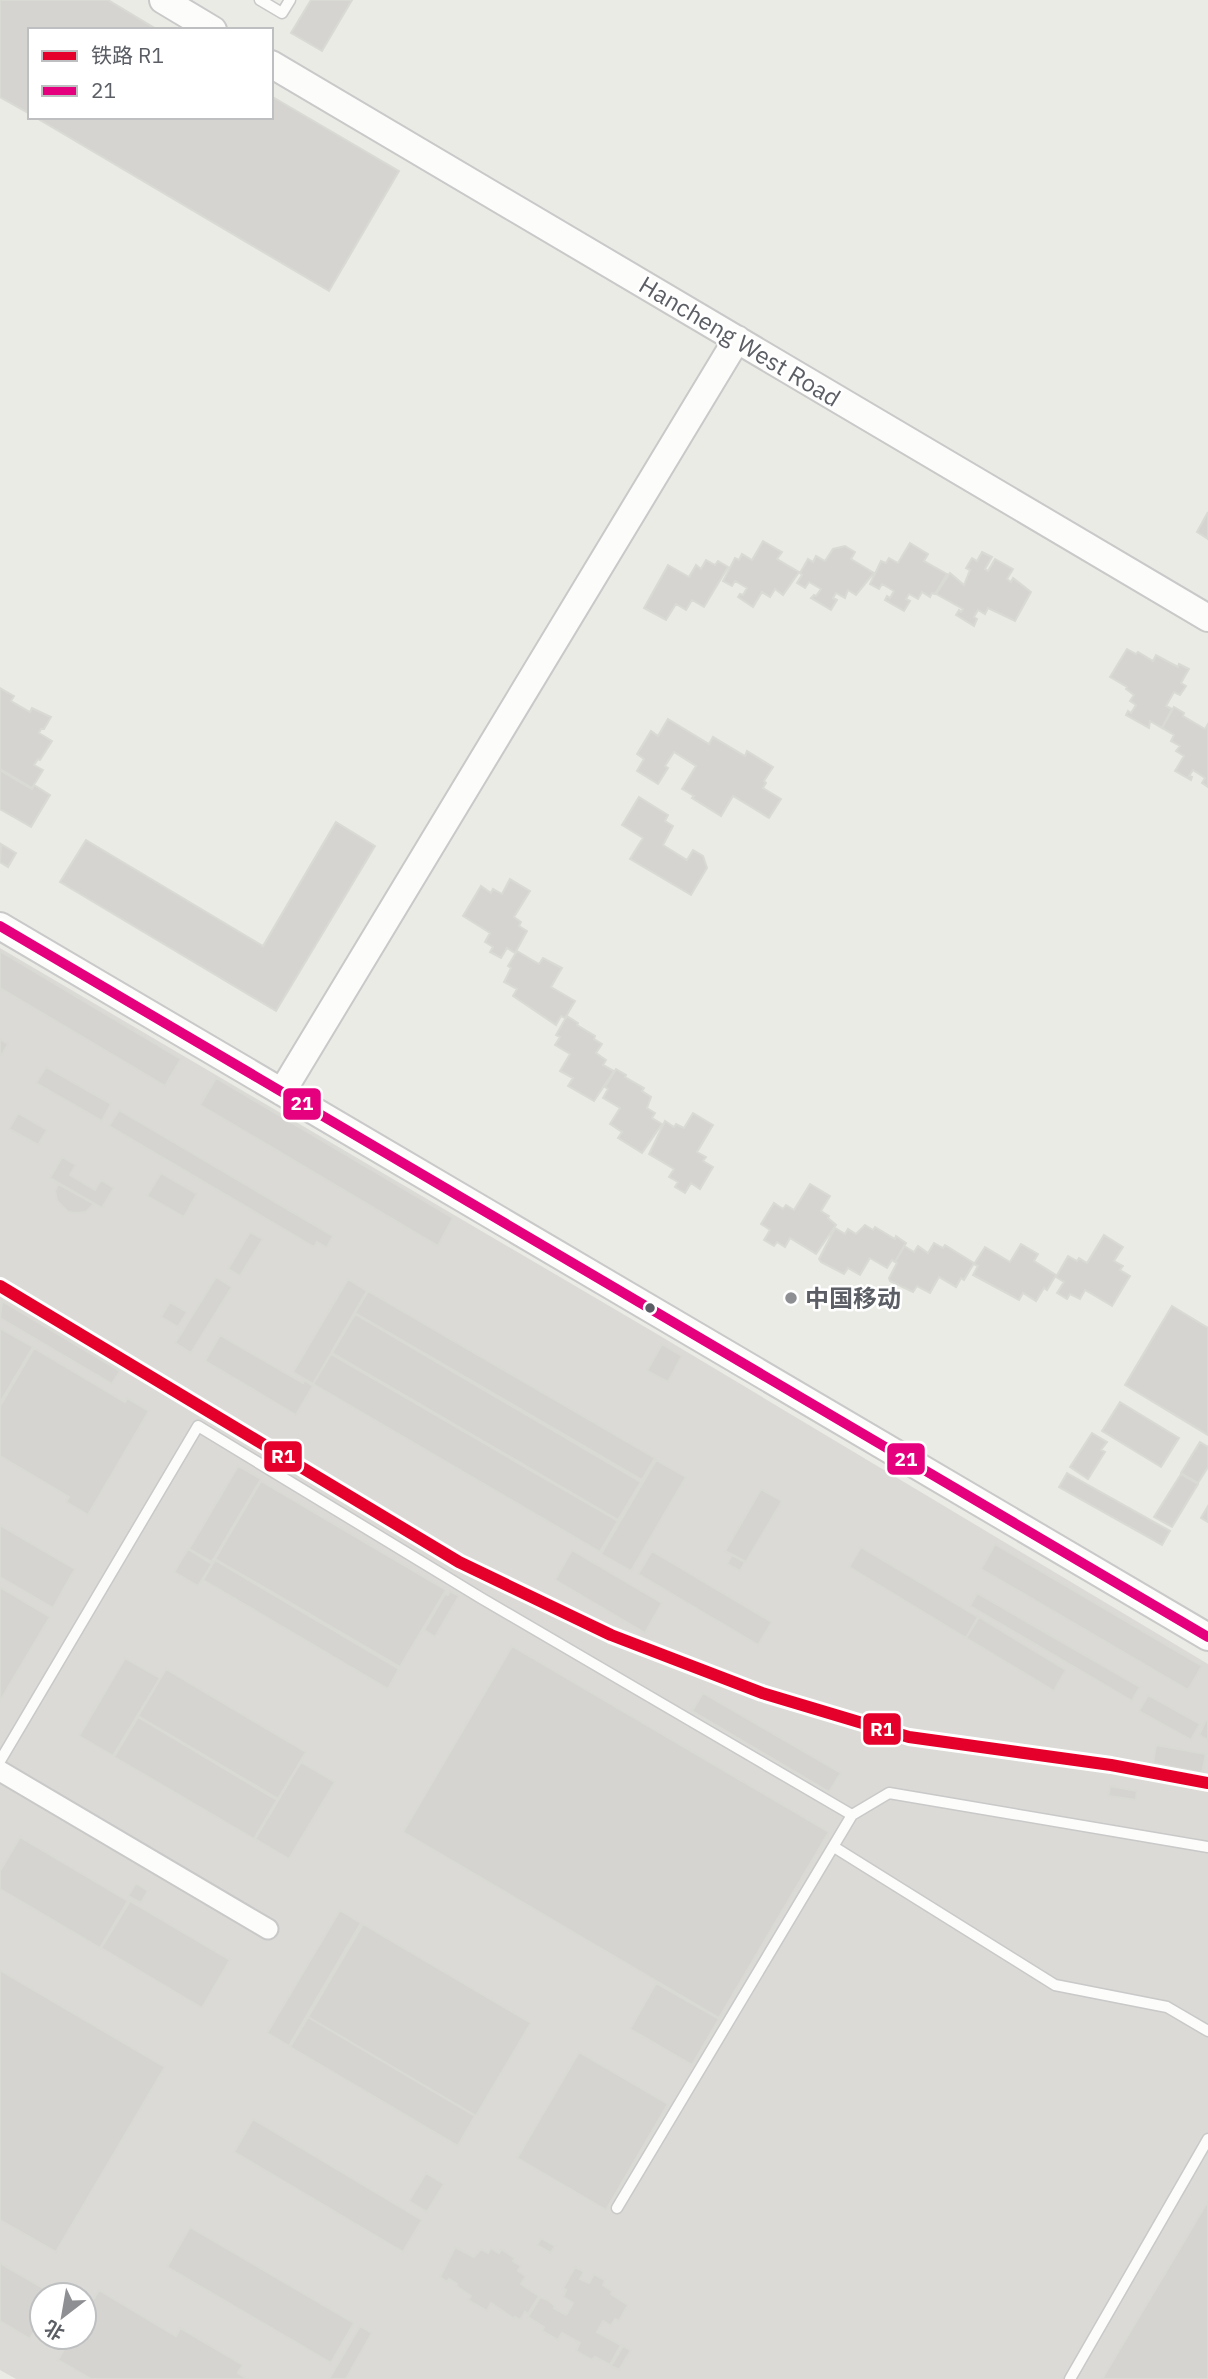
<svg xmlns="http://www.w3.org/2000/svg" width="1208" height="2379" font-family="'IBM Plex Sans','Noto Sans SC',sans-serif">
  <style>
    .industrial { fill: #dbdad6; fill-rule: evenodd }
    .building { fill: #d5d4d1; stroke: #dadad5; stroke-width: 2 }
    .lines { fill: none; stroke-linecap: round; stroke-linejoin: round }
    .lane-casing { stroke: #c8c9c8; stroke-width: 13 }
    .street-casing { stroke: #c8c9c8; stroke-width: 23 }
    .secondary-casing { stroke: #c8c9c8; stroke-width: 30 }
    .lane { stroke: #fcfcfb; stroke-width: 10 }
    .street { stroke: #fcfcfb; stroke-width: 19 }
    .secondary { stroke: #fcfcfb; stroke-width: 26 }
    .bus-1-casing { stroke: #fff; stroke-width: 16 }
    .bus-1 { stroke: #e5007d; stroke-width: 10 }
    .rail-1-casing { stroke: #fff; stroke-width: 18 }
    .rail-1 { stroke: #e4002b; stroke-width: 12 }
    .poi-dot { fill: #8d8f92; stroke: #fff; stroke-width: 2.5 }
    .bus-dot { fill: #5b5e64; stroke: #fff; stroke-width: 2.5 }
    .labels { text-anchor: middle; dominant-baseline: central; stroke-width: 5; stroke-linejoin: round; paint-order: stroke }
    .street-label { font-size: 24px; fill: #5b5e64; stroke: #fff }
    .poi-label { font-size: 24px; font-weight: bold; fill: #5b5e64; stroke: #fff; text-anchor: start }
    .line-badge { stroke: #fff; stroke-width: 2.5 }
    .badge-label { font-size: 19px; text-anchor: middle; font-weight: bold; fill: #fff }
  </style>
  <rect width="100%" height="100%" fill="#ebebe6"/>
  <path class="industrial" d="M 0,948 L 657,1334 L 1208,1664 L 1208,2379 L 16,2379 L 0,2370 ZM 42,2295 L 84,2295 L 84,2337 L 42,2337 Z"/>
  <path class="building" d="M 0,0 L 108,0 L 158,30 L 30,30 L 30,114 L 0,97 Z
    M 311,0 L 352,0 L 322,51 L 291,33 Z
    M 271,96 L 399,171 L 329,291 L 35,117 L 271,117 Z
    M 1208,512 L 1208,539 L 1197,532 Z
    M 763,541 L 782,552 L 777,559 L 799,572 L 783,595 L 775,589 L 770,597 L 762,592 L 753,607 L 738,597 L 740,594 L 743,595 L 747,588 L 735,581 L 732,586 L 723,581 L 735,558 L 739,560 L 742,554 L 752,560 Z
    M 910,543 L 928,554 L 924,561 L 947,574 L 935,594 L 932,593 L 930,597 L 922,592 L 918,599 L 909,594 L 906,599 L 910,601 L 904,611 L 885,600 L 887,596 L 890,598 L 894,591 L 882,584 L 879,589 L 870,584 L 881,561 L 886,563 L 889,558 L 898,563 Z
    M 845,546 L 855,552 L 851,559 L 874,573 L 856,595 L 848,590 L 845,598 L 836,593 L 833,598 L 837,600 L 831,610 L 811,598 L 814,595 L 816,596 L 821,589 L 809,582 L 805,588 L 797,583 L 802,575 L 800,573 L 808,559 L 813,562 L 816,556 L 825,561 L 833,549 Z
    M 982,552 L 992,557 L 985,569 L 988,571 L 995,559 L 1013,569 L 1007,579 L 1011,582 L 1013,578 L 1031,592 L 1015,621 L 988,608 L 985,614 L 978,610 L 974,617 L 977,619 L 974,626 L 956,615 L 959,610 L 961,612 L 963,609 L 936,594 L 950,573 L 964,585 L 970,570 L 966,568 L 972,558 L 977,561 Z
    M 706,560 L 715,565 L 718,561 L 728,567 L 704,607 L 692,600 L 686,610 L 676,604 L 666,620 L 644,608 L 668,565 L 689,577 L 696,565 L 701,569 Z
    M 1127,649 L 1136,654 L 1138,652 L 1153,661 L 1156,655 L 1178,667 L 1179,664 L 1189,669 L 1181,683 L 1186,686 L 1180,695 L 1174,692 L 1166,706 L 1172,709 L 1162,728 L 1150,721 L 1149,728 L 1126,715 L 1128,711 L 1131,713 L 1136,705 L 1130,701 L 1134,695 L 1126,689 L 1127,687 L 1110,677 Z
    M 0,688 L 14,696 L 11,701 L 30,712 L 32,708 L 51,717 L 44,729 L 41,729 L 39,733 L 52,741 L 40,760 L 38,759 L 34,765 L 43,770 L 32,788 L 0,769 Z
    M 1174,707 L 1184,713 L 1183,716 L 1205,729 L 1208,724 L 1208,787 L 1202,783 L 1205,778 L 1193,770 L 1189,776 L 1192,777 L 1191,780 L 1175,771 L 1184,756 L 1176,751 L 1180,746 L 1171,741 L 1174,735 L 1162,728 Z
    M 668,719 L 709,744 L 713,737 L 745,756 L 747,751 L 773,767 L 764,781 L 766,783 L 763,788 L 781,799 L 769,818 L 733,796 L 721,816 L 692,798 L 694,796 L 682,789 L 696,766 L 674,752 L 665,766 L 668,768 L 658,784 L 637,771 L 644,759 L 637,754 L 651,731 L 658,736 Z
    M 0,770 L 32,789 L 34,785 L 50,795 L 31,827 L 0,809 Z
    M 639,797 L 668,815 L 665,821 L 673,826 L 663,845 L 687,860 L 693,850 L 703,856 L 707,868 L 691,895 L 630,859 L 643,838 L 622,825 Z
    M 336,822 L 375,846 L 276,1011 L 60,882 L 86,840 L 263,946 Z
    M 1,844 L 16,853 L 8,867 L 0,862 Z
    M 510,879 L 530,891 L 514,917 L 521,922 L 519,926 L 527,931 L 515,953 L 507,948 L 501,958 L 490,952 L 493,947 L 485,942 L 490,933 L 463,916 L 481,886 L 491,893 L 493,889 L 502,894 Z
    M 0,951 L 181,1059 L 165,1086 L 0,988 Z
    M 517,951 L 539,964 L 543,958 L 562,968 L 551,987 L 575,1001 L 565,1018 L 561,1016 L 556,1025 L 513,996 L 517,989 L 504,982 L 511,968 L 508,966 Z
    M 567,1016 L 578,1023 L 577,1025 L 595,1036 L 594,1039 L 602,1044 L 596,1053 L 606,1060 L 603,1065 L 614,1071 L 594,1101 L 568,1086 L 573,1078 L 560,1071 L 570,1054 L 555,1045 L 560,1037 L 556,1035 Z
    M 0,1039 L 8,1044 L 1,1056 L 0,1055 Z
    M 46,1067 L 111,1104 L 102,1121 L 36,1083 Z
    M 616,1069 L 626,1075 L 625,1077 L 644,1088 L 642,1091 L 651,1097 L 647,1108 L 655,1113 L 652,1118 L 662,1124 L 642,1153 L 618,1138 L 622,1132 L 610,1124 L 620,1108 L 603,1098 L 608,1089 L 605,1087 Z
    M 216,1078 L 453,1218 L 438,1246 L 200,1105 Z
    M 119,1110 L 333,1236 L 327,1248 L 317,1242 L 314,1247 L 109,1126 Z
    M 18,1113 L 47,1130 L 38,1145 L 9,1129 Z
    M 693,1113 L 713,1125 L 697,1152 L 706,1157 L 703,1161 L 713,1167 L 700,1189 L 691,1183 L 685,1193 L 675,1187 L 678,1182 L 669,1177 L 674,1169 L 649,1154 L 665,1121 L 674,1127 L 676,1124 L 684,1128 Z
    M 62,1157 L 76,1165 L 70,1175 L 95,1190 L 101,1180 L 114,1188 L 102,1208 L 50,1178 Z
    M 161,1173 L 197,1194 L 184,1217 L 147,1196 Z
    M 58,1184 L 94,1204 L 86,1212 L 77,1213 L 68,1212 L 57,1201 L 55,1191 Z
    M 810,1184 L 830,1196 L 821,1211 L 829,1216 L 828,1218 L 836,1225 L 816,1254 L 790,1238 L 785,1247 L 777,1242 L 774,1246 L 764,1240 L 770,1230 L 761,1224 L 774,1203 L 783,1209 L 786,1205 L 794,1210 Z
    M 865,1225 L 873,1230 L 875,1227 L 895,1239 L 896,1236 L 906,1243 L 895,1262 L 892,1260 L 887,1268 L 870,1258 L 860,1275 L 848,1268 L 844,1274 L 821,1262 L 819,1259 L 835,1228 L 845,1234 L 848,1229 L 856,1234 Z
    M 250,1232 L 263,1239 L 240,1276 L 228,1269 Z
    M 1104,1235 L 1123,1247 L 1114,1261 L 1123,1266 L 1120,1270 L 1130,1276 L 1112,1306 L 1085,1290 L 1080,1299 L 1070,1294 L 1067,1299 L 1057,1293 L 1064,1282 L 1056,1277 L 1068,1256 L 1077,1261 L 1079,1258 L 1087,1263 Z
    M 934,1243 L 943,1248 L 945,1245 L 974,1263 L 964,1280 L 961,1278 L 956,1287 L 939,1277 L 930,1293 L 917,1286 L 913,1292 L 890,1281 L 889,1278 L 897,1263 L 895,1262 L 904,1246 L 914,1252 L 918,1246 L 928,1253 Z
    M 1021,1244 L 1038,1254 L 1034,1261 L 1056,1275 L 1047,1290 L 1044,1288 L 1036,1301 L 1023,1293 L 1019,1300 L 973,1275 L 978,1266 L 974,1264 L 985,1247 L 1010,1262 Z
    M 216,1277 L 232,1287 L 191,1353 L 175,1343 Z
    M 348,1279 L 367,1291 L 313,1384 L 293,1372 Z
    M 368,1291 L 655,1458 L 642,1480 L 355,1313 Z
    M 2,1301 L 120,1371 L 112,1384 L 0,1318 Z
    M 170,1302 L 187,1312 L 178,1327 L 161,1317 Z
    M 1172,1306 L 1208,1328 L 1208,1435 L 1125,1385 Z
    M 355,1314 L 641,1482 L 618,1520 L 332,1353 Z
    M 0,1328 L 33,1347 L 0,1403 Z
    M 220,1335 L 303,1383 L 304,1380 L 313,1386 L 296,1415 L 205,1361 Z
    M 662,1344 L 682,1356 L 668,1382 L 647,1371 Z
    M 34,1348 L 125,1402 L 127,1398 L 149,1411 L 88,1515 L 66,1502 L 69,1497 L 0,1456 L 0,1406 Z
    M 331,1354 L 618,1521 L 600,1552 L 313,1384 Z
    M 1120,1402 L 1179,1438 L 1161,1467 L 1102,1431 Z
    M 1092,1433 L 1107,1442 L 1101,1450 L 1105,1452 L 1088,1479 L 1070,1467 Z
    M 1200,1442 L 1208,1447 L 1208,1467 L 1198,1483 L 1181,1473 Z
    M 656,1460 L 686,1477 L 631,1571 L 601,1554 Z
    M 238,1466 L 261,1479 L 212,1562 L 189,1549 Z
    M 1067,1473 L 1170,1531 L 1162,1545 L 1059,1487 Z
    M 1181,1474 L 1198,1484 L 1172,1527 L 1154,1517 Z
    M 261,1481 L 446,1590 L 400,1667 L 215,1559 Z
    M 761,1489 L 782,1501 L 746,1562 L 725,1551 Z
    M 1208,1506 L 1208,1522 L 1201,1518 Z
    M 0,1525 L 75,1569 L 53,1608 L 0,1577 Z
    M 995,1544 L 1202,1666 L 1188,1690 L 981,1569 Z
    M 861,1547 L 978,1617 L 966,1638 L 849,1567 Z
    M 188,1549 L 212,1564 L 198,1586 L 174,1572 Z
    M 572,1550 L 662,1603 L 645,1633 L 555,1580 Z
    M 652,1551 L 772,1622 L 758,1645 L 638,1574 Z
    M 732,1555 L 745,1562 L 740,1571 L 727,1564 Z
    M 215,1560 L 399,1669 L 388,1689 L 203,1580 Z
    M 0,1587 L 50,1617 L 0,1701 Z
    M 450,1591 L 459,1596 L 435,1637 L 424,1630 L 445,1594 L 448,1595 Z
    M 977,1593 L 1140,1687 L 1132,1701 L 970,1606 Z
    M 979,1617 L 1066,1670 L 1054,1691 L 966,1638 Z
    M 512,1646 L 829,1832 L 719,2018 L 403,1832 Z
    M 125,1658 L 160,1678 L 113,1756 L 79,1736 Z
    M 166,1669 L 306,1752 L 278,1799 L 138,1716 Z
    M 703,1693 L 841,1773 L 829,1792 L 692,1711 Z
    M 1148,1695 L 1200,1724 L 1191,1740 L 1139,1711 Z
    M 138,1717 L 277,1800 L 254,1839 L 114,1757 Z
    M 1206,1720 L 1208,1721 L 1208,1740 L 1199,1735 Z
    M 1156,1745 L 1206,1754 L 1202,1773 L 1153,1763 Z
    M 301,1762 L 335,1782 L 289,1859 L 255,1839 Z
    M 1110,1786 L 1137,1791 L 1136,1800 L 1108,1796 Z
    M 20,1837 L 128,1901 L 100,1948 L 0,1889 L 0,1871 Z
    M 136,1883 L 148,1891 L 141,1903 L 128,1896 Z
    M 130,1901 L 230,1960 L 202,2008 L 101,1948 Z
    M 340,1910 L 361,1923 L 289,2046 L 267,2033 Z
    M 363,1924 L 531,2023 L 476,2116 L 308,2017 Z
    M 0,1970 L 165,2067 L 56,2252 L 0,2220 Z
    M 656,1983 L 719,2019 L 692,2065 L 630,2029 Z
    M 308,2017 L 475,2116 L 458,2146 L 290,2047 Z
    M 579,2052 L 668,2104 L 606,2210 L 517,2158 Z
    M 253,2119 L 422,2220 L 403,2252 L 234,2152 Z
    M 426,2173 L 444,2184 L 427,2212 L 409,2201 Z
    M 1208,2201 L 1208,2379 L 1102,2379 Z
    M 190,2227 L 354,2323 L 331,2363 L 167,2267 Z
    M 541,2238 L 555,2246 L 551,2253 L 537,2245 Z
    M 455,2247 L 474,2257 L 481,2249 L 488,2253 L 491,2248 L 499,2253 L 501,2249 L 515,2258 L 513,2261 L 521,2266 L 518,2271 L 526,2276 L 521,2284 L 539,2296 L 528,2314 L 525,2312 L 520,2320 L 515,2317 L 514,2319 L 491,2303 L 487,2311 L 468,2300 L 471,2296 L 456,2286 L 457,2284 L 449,2279 L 447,2282 L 440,2277 Z
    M 0,2263 L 55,2295 L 42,2295 L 42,2318 L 30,2339 L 0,2321 Z
    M 575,2267 L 584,2272 L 580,2279 L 589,2283 L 594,2274 L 605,2280 L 603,2285 L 612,2291 L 611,2294 L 628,2305 L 619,2321 L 615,2319 L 611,2326 L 603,2321 L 597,2332 L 621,2345 L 610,2365 L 595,2357 L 592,2360 L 576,2351 L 580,2343 L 562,2333 L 558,2340 L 542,2331 L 544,2327 L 528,2317 L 540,2297 L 548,2300 L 555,2306 L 554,2308 L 566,2315 L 573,2303 L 563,2297 L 566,2290 L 563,2288 Z
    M 99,2290 L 176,2336 L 180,2328 L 243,2365 L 238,2373 L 248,2379 L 91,2379 L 58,2360 L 71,2337 L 84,2337 L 84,2315 Z
    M 360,2326 L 372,2333 L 346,2379 L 329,2379 Z
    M 623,2346 L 631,2350 L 619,2370 L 611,2366 Z"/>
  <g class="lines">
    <g class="lane-casing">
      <path id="lane" d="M 260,0 L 282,13 L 290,0
        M 0,1761 L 198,1426 L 481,1598 L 852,1815 L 617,2208
        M 852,1815 L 889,1793 L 1208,1847
        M 834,1847 L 1055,1985 L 1167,2007 L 1208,2031
        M 1070,2379 L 1208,2139"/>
    </g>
    <g class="street-casing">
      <path id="street" d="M 0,1771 L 268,1929"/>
    </g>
    <g class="secondary-casing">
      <path id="secondary" d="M 163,0 L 213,30
        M 271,64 L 1208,618
        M 0,926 L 1208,1637
        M 282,1092 L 737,339"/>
    </g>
    <use href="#lane" class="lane"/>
    <use href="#street" class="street"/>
    <use href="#secondary" class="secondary"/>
    <g class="bus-1-casing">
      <path id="bus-1" d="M 0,926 L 1208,1637"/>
    </g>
    <use href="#bus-1" class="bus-1"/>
    <g class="rail-1-casing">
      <path id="rail-1" d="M 0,1286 L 459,1562 L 611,1635 L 762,1693 L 909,1737 L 1111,1765 L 1208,1783"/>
    </g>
    <use href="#rail-1" class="rail-1"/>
  </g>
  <circle class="poi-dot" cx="791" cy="1298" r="7"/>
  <circle class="bus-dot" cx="650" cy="1308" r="6"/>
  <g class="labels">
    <g class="street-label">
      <text transform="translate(740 341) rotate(31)">Hancheng West Road</text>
    </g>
    <g class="poi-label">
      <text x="805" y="1298">中国移动</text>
    </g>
  </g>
  <g class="line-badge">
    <rect x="282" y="1087" width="40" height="34" rx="7" fill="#e5007d"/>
    <rect x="263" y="1440" width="40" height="33" rx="7" fill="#e4002b"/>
    <rect x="886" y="1442" width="40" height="34" rx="7" fill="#e5007d"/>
    <rect x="862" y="1712" width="40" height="34" rx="7" fill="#e4002b"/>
  </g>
  <g class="badge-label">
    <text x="302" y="1110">21</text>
    <text x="283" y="1463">R1</text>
    <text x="906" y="1466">21</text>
    <text x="882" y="1736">R1</text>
  </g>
  <rect x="28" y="28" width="245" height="91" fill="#ffffff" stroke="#bdbfc1" stroke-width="2"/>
  <rect x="42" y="51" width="35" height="10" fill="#e4002b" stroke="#bdbfc1" stroke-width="2"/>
  <text x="91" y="63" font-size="21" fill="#5b5e64">铁路 R1</text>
  <rect x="42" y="86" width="35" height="10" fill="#e5007d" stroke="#bdbfc1" stroke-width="2"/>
  <text x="91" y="98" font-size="21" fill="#5b5e64">21</text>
  <g transform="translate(63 2316) rotate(211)"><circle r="33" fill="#ffffff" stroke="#bdbfc1" stroke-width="2"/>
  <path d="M0-5L12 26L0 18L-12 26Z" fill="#8d8f92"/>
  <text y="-10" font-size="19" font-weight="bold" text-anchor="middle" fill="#5b5e64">北</text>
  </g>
</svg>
